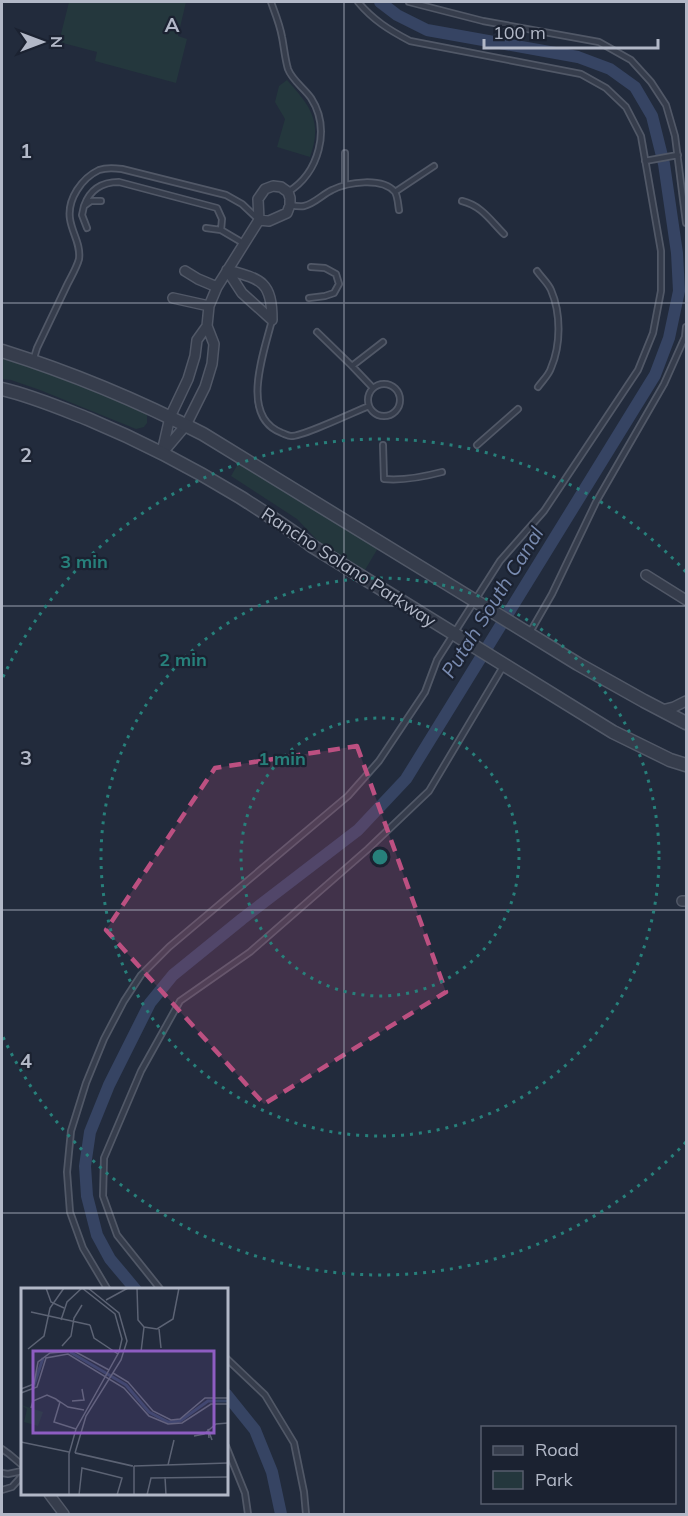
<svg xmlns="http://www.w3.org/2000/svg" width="688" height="1516" font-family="Mulish,sans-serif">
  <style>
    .green { fill: #24373d }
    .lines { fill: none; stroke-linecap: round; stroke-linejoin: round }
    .canal { stroke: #364463; stroke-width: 12 }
    .service-casing { stroke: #515867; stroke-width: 8 }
    .minor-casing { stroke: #515867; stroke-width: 12 }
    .tertiary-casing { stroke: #515867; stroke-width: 15 }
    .service { stroke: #363d4c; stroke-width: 4.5 }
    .minor { stroke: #363d4c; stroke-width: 9 }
    .tertiary { stroke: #363d4c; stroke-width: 12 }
    .marked { fill: #bc5081; fill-opacity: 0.2; stroke: #bc5081; stroke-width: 4.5; stroke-dasharray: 12 8; stroke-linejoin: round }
    .grid { fill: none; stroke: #b2b8c7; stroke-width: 1.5; stroke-opacity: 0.55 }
    .ring { fill: none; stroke: #27807b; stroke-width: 3; stroke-dasharray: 3 6 }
    .labels { text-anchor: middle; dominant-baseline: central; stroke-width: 4.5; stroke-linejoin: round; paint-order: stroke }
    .street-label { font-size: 18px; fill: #b2b8c7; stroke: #1b2231 }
    .water-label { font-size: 20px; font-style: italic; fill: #798bb0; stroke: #1b2231 }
    .inset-river { fill: none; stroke: #364463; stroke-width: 3 }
    .inset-road { fill: none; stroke: #5c6374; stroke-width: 1.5 }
    .view { fill: #8e5dc2; fill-opacity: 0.15; stroke: #8e5dc2; stroke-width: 3 }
    .inset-edge { fill: none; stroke: #b2b8c7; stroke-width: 3 }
    .grid-label { font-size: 20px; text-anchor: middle; font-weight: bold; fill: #b2b8c7; stroke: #1b2231; stroke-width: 4.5; stroke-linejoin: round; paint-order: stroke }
    .centre { fill: #27807b; stroke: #1b2231; stroke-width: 3 }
    .ring-label { font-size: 18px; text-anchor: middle; font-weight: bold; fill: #27807b; stroke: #1b2231; stroke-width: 4.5; stroke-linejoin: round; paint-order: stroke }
  </style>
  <rect width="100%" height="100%" fill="#222b3c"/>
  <path class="green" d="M 69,2 L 186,2 L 178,36 L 187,39 L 176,83 L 95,61 L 97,52 L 59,42 Z
    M 287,80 C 310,106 323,121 310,157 L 277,147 L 285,119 L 275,102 L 279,86 Z
    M 2,357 L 79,383 L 143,411 L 147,415 L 147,423 L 144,427 L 136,429 L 40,390 L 11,380 L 2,379 Z
    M 239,462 L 378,548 L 365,570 L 318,541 L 297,519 L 231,476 Z"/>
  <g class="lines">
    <path class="canal" d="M 136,1290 L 110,1259 L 97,1235 L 87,1196 L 85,1166 L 90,1132 L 109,1085 L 150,1003 L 173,975 L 242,919 L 358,830 L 406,779 L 655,375 L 669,338 L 679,291 L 677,253 L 664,164 L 652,116 L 635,87 L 610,69 L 578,57 L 427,30 L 397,15 L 380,2
      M 226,1394 L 255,1430 L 272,1472 L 281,1514"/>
    <g class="service-casing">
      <path id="service" d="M 271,2 C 275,13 280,25 282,37 C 284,47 285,59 288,69 C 292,80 304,88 311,98 C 331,129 319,173 288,192
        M 409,2 L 483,21 L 599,42 L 631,60 L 651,82 L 666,105 L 675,136 L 686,223
        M 345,153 L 345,184
        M 645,161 L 678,155
        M 395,192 L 434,166
        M 462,201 C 482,206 490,220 504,234
        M 290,205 C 295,206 300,207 304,206 C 314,204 323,194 332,190 C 348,182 382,177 395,192 C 398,197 398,205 399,210
        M 84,206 C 90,189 102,182 119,182 L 217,208 L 222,219 L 221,230
        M 87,228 L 82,215 L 84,206 L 91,201 L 101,201
        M 206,228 L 221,230 L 243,243
        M 537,271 C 541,277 548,283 551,290 C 561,313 561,345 551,368 C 549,375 542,381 538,387
        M 309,298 L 325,296 L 334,293 L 339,284 L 336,274 L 325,268 L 311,267
        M 272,320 C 264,353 239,417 282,433 C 285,434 288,436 291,436 C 302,437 356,411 369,406
        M 317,332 L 352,366 L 373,388
        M 33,361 L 37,348 C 47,327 57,306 67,285 C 71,277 77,267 79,259 C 81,244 72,233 70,219 C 67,199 82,178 99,170 C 107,167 115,168 122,169 L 226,195 L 242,204 L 258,219
        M 352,366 L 383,342
        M368 400a16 16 0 1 1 32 0a16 16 0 1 1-32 0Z
        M 383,445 L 384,479 C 404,481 423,477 442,472
        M 477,445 L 518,409
        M 529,634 L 552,594 L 596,502 L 664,384 L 685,337 L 686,327
        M 108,1290 L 83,1248 L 70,1212 L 67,1172 L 71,1131 L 86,1083 L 104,1039 L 124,1001 L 141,975 L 169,947 L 348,796 L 379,761 L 425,692 L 437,660 L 500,561 L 544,511 L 638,370 L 653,333 L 661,291 L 661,251 L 641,136 L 626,107 L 606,88 L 581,74 L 410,41 C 389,30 373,20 358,2
        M 161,1290 L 117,1235 L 103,1196 L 104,1158 L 141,1071 L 180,1001 L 250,952 L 368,849 L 429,791 L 504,665
        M 226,1358 L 265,1395 L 294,1443 L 304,1492 L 306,1514
        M 226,1446 L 245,1493 L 248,1514
        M 2,1449 L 9,1454 L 22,1465
        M 2,1473 L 8,1474 L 22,1471
        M 2,1490 L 12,1487 L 22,1476"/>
    </g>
    <g class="minor-casing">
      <path id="minor" d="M 227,270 C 261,279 272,281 272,320
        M 227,270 L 242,293 L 272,320
        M 185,271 L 198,279 L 217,287
        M 173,298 L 209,306
        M 164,451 L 186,425 L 205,387 L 212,364 L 214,344 L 207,326
        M 162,452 L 170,417 L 188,379 L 195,356 L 197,340 L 207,326 L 209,306 L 217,287 L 259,220 L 258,199 L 265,189 L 273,186 L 281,187 L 288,192 L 290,198 L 290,205 L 287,213 L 269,221 L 259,220
        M 646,575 L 686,600
        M 662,710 L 674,707 L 686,701
        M 682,901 L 686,901
        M 49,1494 L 64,1514"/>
    </g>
    <g class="tertiary-casing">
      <path id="tertiary" d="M 2,351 C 72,373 137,400 203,434 L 578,664 L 644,701 L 686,723
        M 2,389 C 32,396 60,408 88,419 C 141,441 191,467 240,497 C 265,513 289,528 312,546 L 613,732 L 670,760 L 686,765"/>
    </g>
    <use href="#service" class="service"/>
    <use href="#minor" class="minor"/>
    <use href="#tertiary" class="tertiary"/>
  </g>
  <path class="marked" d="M 357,746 L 446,992 L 264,1104 L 106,930 L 215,768 Z"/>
  <path class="grid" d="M 344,2 L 344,1514M 2,303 L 686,303M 2,606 L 686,606M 2,910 L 686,910M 2,1213 L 686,1213"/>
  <g class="ring">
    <circle cx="380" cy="857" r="139"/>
    <circle cx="380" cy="857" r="279"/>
    <path d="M686 1142A418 418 0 0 1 3 1037M3 677A418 418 0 0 1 686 572"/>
  </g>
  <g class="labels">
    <g class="street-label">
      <text transform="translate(349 567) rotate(33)">Rancho Solano Parkway</text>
    </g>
    <g class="water-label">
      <text transform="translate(492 602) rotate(-58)">Putah South Canal</text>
    </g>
  </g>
  <g transform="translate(21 1288)">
    <rect width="207" height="207" fill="#222b3c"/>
    <path d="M 0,117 L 22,124 L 17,138 L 3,134 L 6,121 Z" fill="#24373d"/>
    <path class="inset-river" d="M 49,64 L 105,97 L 128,124 L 147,134 L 159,133 L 187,113 L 207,113M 12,100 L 22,70"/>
    <path class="inset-road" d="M 25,0 L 30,14 L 43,20M 116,0 L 117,32 L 123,39 L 136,41 L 152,31 L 158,0M 85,12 L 107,0M 10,24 L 69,37M 40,32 L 46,14 L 61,0M 69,37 L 73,50 L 97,66M 138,41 L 140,60M 41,58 L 50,48 L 53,30 L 61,17M 7,61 L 23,48 L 29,20 L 43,0M 120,64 L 123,39M 92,85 L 107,94 L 132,123 L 150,132 L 159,131 L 184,110 L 207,110M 0,101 L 13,96 L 17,74 L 29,65 L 53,63 L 88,82M 0,105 L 16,99 L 25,70 L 47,66 L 103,100 L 128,128 L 147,136 L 161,135 L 190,116 L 207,116M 51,113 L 63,112 L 61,101M 38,114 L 35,111 L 47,119 L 63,122M 39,114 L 33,134 L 55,141M 10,120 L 12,113 L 26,107 L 35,111M 173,148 L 183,146 L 195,136 L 207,135M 188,150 L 187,141 L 191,152M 0,154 L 48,164M 54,165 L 65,128 L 100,72 L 106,53 L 98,25 L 67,0M 54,165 L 111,178M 55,165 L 112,178M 147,177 L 153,152M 113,178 L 113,207M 113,178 L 207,175M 144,189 L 145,207M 48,207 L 48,166 L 55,141 L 98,64 L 101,51 L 94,26 L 61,0M 58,207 L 61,180 L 101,190 L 96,207M 126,207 L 130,190 L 207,189"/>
    <path class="view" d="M 12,63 L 193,63 L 193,145 L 12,145 Z"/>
    <rect width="207" height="207" class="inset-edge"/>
  </g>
  <g class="grid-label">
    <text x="172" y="32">A</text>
    <text x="26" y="158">1</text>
    <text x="26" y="462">2</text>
    <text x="26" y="765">3</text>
    <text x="26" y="1068">4</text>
  </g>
  <circle cx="380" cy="857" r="9" class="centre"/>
  <g class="ring-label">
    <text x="84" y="568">3 min</text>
    <text x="183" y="666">2 min</text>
    <text x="282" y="765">1 min</text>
  </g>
  <rect width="688" height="1516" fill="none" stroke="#b2b8c7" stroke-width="6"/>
  <rect x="481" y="1426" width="195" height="78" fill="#1b2231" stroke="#575e6d" stroke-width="1.5"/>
  <rect x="493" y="1446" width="30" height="9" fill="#363d4c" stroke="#575e6d" stroke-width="1.5"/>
  <text x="535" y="1456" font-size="18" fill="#b2b8c7">Road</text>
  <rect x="493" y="1471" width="30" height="18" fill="#24373d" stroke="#575e6d" stroke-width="1.5"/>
  <text x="535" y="1486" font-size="18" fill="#b2b8c7">Park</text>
  <g transform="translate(42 42) rotate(90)" stroke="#1b2231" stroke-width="4.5" paint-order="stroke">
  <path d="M0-4.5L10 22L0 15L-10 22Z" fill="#b2b8c7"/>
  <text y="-9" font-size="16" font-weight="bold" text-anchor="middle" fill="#b2b8c7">N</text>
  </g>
  <path d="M484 39v9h174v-9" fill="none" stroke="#b2b8c7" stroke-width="3"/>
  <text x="493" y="39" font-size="18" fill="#b2b8c7" stroke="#1b2231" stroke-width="4.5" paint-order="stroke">100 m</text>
</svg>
